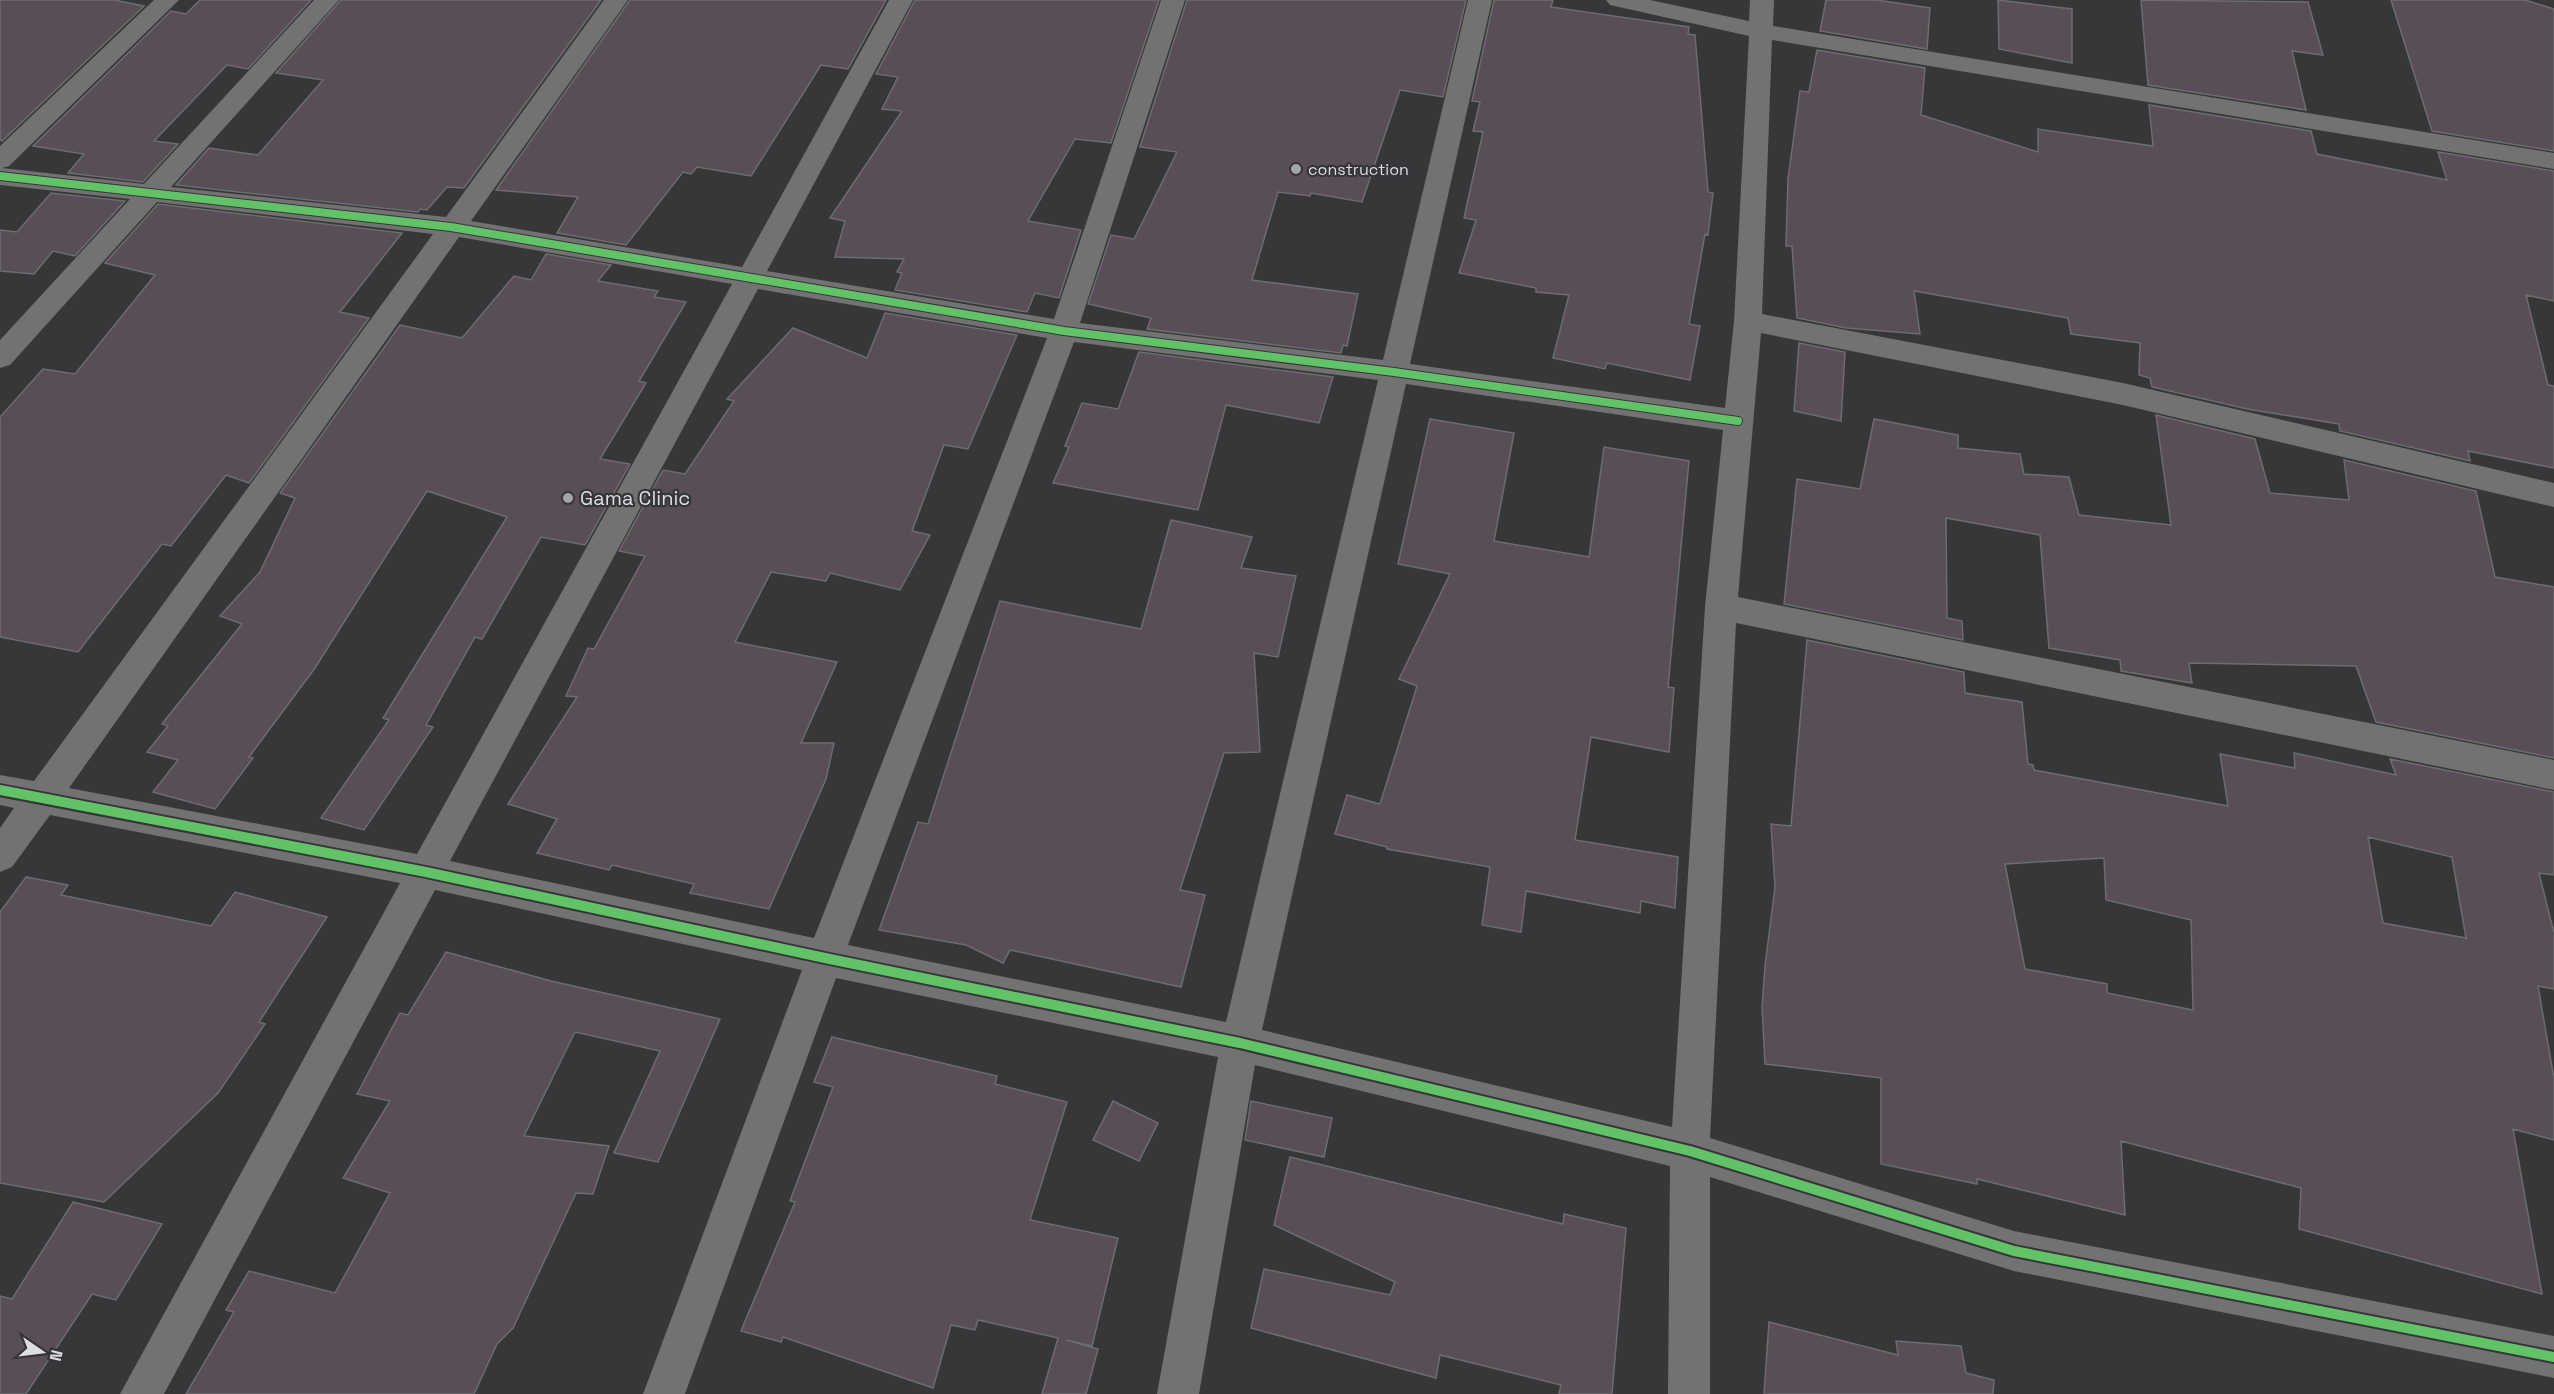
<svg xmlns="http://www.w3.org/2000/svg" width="2554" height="1394" font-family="'Space Grotesk',sans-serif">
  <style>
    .building { fill: #584e58; stroke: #6d6c6e; stroke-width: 1.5; fill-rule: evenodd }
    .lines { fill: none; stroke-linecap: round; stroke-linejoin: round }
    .minor { fill: #727272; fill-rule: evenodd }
    .cycleway-far1-casing { stroke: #373539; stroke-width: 10 }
    .cycleway-casing { stroke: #373539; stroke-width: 14 }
    .cycleway-far1 { stroke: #61c268; stroke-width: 8 }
    .cycleway { stroke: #61c268; stroke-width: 10 }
    .poi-dot { fill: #a4a3a5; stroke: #373539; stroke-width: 2 }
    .labels { text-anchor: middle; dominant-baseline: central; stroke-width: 4.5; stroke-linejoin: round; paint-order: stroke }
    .far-poi-label { font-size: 16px; fill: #dedde0; stroke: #373539; text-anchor: start }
    .poi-label { font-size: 20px; fill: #dedde0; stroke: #373539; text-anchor: start }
  </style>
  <rect width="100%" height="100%" fill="#373638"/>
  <path class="building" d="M 0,0 L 114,0 L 144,6 L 2,141 L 0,140 Z
    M 200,0 L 311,0 L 248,69 L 227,65 L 154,141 L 178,144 L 143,182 L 68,173 L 84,154 L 33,146 L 171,11 L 186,14 Z
    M 341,0 L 601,0 L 464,188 L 447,187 L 427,210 L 420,209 L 418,212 L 176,185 L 209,148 L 258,155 L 323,80 L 276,73 Z
    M 630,0 L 886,0 L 848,69 L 821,65 L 751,176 L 697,167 L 691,174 L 683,172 L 626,245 L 557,233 L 578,197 L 496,190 Z
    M 915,0 L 1159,0 L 1111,143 L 1075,139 L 1028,221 L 1081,230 L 1059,298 L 1035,293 L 1027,312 L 895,290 L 902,273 L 897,272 L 904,259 L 835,257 L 845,221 L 830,218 L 902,111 L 882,109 L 898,77 L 876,74 Z
    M 1187,0 L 1466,0 L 1443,97 L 1400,90 L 1362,202 L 1311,193 L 1310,196 L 1278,192 L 1252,280 L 1358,294 L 1347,346 L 1343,345 L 1341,353 L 1147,329 L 1151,318 L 1088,304 L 1111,235 L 1134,239 L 1177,152 L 1140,147 Z
    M 1494,0 L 1553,0 L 1551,7 L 1689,27 L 1688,34 L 1695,35 L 1708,192 L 1713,193 L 1708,235 L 1705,234 L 1689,324 L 1700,326 L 1690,380 L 1607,363 L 1605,369 L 1553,358 L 1569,295 L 1536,292 L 1536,288 L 1459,273 L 1476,220 L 1464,218 L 1483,132 L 1473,131 L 1480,102 L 1472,101 Z
    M 1826,0 L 1877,0 L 1930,8 L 1927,49 L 1820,31 Z
    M 1998,0 L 2072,9 L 2072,63 L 1999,49 Z
    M 2141,0 L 2308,2 L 2323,55 L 2292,51 L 2306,110 L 2148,85 Z
    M 2391,0 L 2525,0 L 2554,9 L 2554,151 L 2432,131 Z
    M 1817,50 L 1925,68 L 1921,115 L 2038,152 L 2038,129 L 2153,146 L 2149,105 L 2311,131 L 2317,154 L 2447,180 L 2438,152 L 2554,171 L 2554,301 L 2526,295 L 2548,385 L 2554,386 L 2554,468 L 2468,451 L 2470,461 L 2340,431 L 2339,424 L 2247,409 L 2152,387 L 2150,378 L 2139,375 L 2140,343 L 2071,334 L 2068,318 L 1914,291 L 1920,334 L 1846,328 L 1797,318 L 1792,246 L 1786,246 L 1788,179 L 1800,91 L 1809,92 Z
    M 51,193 L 125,201 L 75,256 L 53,251 L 34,274 L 0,271 L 0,230 L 17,232 Z
    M 158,204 L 402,233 L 340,312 L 369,318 L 249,483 L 226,475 L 171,546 L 162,544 L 78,652 L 0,637 L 0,417 L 43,369 L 75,374 L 155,275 L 105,263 Z
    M 546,254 L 611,265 L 598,281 L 658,291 L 654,297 L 686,302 L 639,381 L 646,383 L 600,459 L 630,464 L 585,545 L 541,537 L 482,639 L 475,637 L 426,725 L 433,727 L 364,830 L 321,818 L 389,720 L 383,718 L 507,517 L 427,491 L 315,668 L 249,757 L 253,758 L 215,809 L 153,792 L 178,760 L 147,752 L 168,726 L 162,724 L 242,624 L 220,616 L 260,572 L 295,498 L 280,493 L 400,325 L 462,338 L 514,276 L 531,280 Z
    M 885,313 L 1017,335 L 968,449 L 944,445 L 912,531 L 930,535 L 900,590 L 830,573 L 826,581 L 771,572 L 735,642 L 837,662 L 801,743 L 834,743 L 826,779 L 769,909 L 690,893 L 694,884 L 612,865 L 609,870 L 537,853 L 557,819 L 508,804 L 577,697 L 566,696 L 588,648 L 594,649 L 645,556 L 619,551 L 663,470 L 685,474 L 734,401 L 727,399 L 793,328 L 867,358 Z
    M 1799,343 L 1845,352 L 1841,421 L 1794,411 Z
    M 1139,352 L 1333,377 L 1319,423 L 1226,405 L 1198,510 L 1053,483 L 1069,447 L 1065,446 L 1082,403 L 1118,409 Z
    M 2156,415 L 2255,439 L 2270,493 L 2349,500 L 2344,460 L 2476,491 L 2495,577 L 2554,587 L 2554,758 L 2376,722 L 2356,666 L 2189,663 L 2192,683 L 2121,671 L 2120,660 L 2049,648 L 2040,535 L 1946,518 L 1947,618 L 1962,621 L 1963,640 L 1784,604 L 1797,479 L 1860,489 L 1874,419 L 1958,435 L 1958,448 L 2020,454 L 2024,474 L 2069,477 L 2079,515 L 2171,525 Z
    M 1430,419 L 1514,433 L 1494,541 L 1589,557 L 1604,447 L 1689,461 L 1668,687 L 1674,688 L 1669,752 L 1591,737 L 1575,840 L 1678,857 L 1675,908 L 1641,901 L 1640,913 L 1526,891 L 1521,932 L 1482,925 L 1490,867 L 1387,849 L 1387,847 L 1335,834 L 1347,795 L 1380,804 L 1417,686 L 1399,679 L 1450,574 L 1398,564 Z
    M 1171,520 L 1252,537 L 1241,568 L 1296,576 L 1278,657 L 1254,653 L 1260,752 L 1224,753 L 1180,890 L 1205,895 L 1181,987 L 1010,950 L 1003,963 L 966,945 L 879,930 L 918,822 L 928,824 L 1000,601 L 1141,629 Z
    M 1807,640 L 1964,672 L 1965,693 L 2022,702 L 2028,764 L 2033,765 L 2034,770 L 2228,806 L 2220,754 L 2295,768 L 2294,753 L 2396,775 L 2390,759 L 2554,792 L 2554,875 L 2539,873 L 2554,933 L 2554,989 L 2538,986 L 2554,1079 L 2554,1140 L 2513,1129 L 2542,1294 L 2299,1229 L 2301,1188 L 2121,1141 L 2125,1215 L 1977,1179 L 1977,1184 L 1881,1164 L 1881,1078 L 1765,1064 L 1762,1007 L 1765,966 L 1775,887 L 1771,824 L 1791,826 ZM 2368,837 L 2452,857 L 2466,938 L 2383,923 ZM 2104,858 L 2106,900 L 2191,920 L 2193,1010 L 2107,993 L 2107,984 L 2025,969 L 2005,864 Z
    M 26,877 L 68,885 L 61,895 L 211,926 L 235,892 L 327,917 L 259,1022 L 265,1024 L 218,1093 L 104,1202 L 0,1183 L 0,912 Z
    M 446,952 L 551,981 L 720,1019 L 658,1162 L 614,1153 L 660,1051 L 575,1032 L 524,1136 L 609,1146 L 593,1194 L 576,1193 L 513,1328 L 497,1344 L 474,1394 L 186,1394 L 234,1312 L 226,1310 L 249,1271 L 335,1293 L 390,1193 L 343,1178 L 390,1101 L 357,1094 L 400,1013 L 408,1015 Z
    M 832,1037 L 997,1076 L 995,1084 L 1067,1102 L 1030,1220 L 1118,1238 L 1092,1346 L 1066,1340 L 1098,1349 L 1086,1394 L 1042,1394 L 1058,1338 L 978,1320 L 975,1330 L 951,1325 L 933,1388 L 783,1337 L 781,1342 L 741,1331 L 795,1202 L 790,1201 L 833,1087 L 814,1082 Z
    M 1113,1101 L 1158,1123 L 1139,1161 L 1093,1140 Z
    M 1251,1101 L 1332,1118 L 1324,1157 L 1245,1140 Z
    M 1290,1157 L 1563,1224 L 1564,1214 L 1626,1228 L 1612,1394 L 1559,1394 L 1561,1385 L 1440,1355 L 1436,1378 L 1251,1328 L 1264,1269 L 1390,1295 L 1395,1282 L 1274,1225 Z
    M 73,1202 L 162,1224 L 116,1300 L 92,1294 L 26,1394 L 0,1394 L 0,1296 L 12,1299 Z
    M 1769,1322 L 1898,1355 L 1896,1341 L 1961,1346 L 1966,1373 L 1994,1380 L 1993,1394 L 1764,1394 Z"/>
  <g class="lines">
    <path class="minor" d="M 154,0 L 179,0 L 9,166 L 2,168 L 144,184 L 314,0 L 339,0 L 171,187 L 446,217 L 604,0 L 628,0 L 471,221 L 742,267 L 889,0 L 913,0 L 767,271 L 1054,319 L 1161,0 L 1185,0 L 1080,323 L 1383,360 L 1468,0 L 1492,0 L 1410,364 L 1725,408 L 1734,321 L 1749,36 L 1610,5 L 1606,0 L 1650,0 L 1749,21 L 1750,0 L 1774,0 L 1773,26 L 2554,153 L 2554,169 L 1772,40 L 1762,314 L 2123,383 L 2554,483 L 2554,507 L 2123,405 L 1761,333 L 1738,597 L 2554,760 L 2554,790 L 1736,623 L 1710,1138 L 2014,1231 L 2554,1336 L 2554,1378 L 2014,1271 L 1710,1177 L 1710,1394 L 1668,1394 L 1670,1166 L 1255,1065 L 1199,1394 L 1157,1394 L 1218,1057 L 836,978 L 685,1394 L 643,1394 L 802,970 L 435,890 L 164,1394 L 120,1394 L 400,883 L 50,815 L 12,867 L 0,872 L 0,828 L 14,808 L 0,805 L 0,775 L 34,781 L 433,234 L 157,202 L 10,365 L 0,368 L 0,340 L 130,199 L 0,185 L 0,146 ZM 459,237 L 732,284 L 417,854 L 69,788 ZM 758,289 L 1047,338 L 814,938 L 450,861 ZM 1074,342 L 1378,380 L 1226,1022 L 848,945 ZM 1406,384 L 1723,430 L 1705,607 L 1672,1127 L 1262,1030 Z"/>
    <g class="cycleway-far1-casing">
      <path id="cycleway-far1" d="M 0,176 L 451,227 L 1064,331 L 1394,372 L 1738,421"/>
    </g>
    <g class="cycleway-casing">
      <path id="cycleway" d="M 0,790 L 426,872 L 825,958 L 1240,1043 L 1690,1151 L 2014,1251 L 2554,1357"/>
    </g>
    <use href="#cycleway-far1" class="cycleway-far1"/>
    <use href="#cycleway" class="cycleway"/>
  </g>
  <g class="poi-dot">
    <circle cx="1296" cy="169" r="6"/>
    <circle cx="568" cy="498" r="6"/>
  </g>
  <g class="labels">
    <g class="far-poi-label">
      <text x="1308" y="169">construction</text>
    </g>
    <g class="poi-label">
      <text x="580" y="498">Gama Clinic</text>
    </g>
  </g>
  <g transform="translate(42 1352) rotate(104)" stroke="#373539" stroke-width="4.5" paint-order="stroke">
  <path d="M0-4.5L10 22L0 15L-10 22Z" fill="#dedde0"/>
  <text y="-9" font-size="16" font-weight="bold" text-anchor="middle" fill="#dedde0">N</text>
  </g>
</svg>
